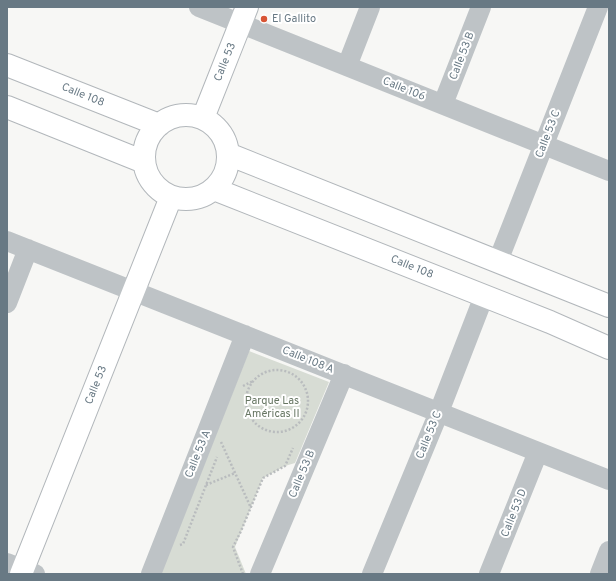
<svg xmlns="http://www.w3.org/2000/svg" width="616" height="581" font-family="Overpass,sans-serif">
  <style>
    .green { fill: #d7dcd4 }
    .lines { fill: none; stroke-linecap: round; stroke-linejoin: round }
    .major-casing { stroke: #b2b7bb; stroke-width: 24 }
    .path { stroke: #b9bcbe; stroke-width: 2.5; stroke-dasharray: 2 2; stroke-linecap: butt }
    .minor { stroke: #bec3c6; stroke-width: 20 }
    .major { stroke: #fff; stroke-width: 22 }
    .poi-dot { fill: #d85434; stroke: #fff; stroke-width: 1.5 }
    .labels { text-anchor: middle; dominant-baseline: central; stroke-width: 4; stroke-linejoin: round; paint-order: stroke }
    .poi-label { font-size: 11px; fill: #687984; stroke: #fff; text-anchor: start }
    .street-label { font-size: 11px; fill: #687984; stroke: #fff }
    .park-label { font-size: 11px; fill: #677663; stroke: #fff }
  </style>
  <rect width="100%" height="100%" fill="#f7f7f5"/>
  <path class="green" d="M 249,351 L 329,382 L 295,463 L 285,466 L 263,478 L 235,547 L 246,574 L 161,574 Z"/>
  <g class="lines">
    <g class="major-casing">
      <path id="major" d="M 7,65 L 159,125
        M 7,107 L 144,162
        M144 157a42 42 0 1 1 84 0a42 42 0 1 1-84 0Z
        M 203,118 L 247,7
        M 228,154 L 609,306
        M 214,189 L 550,322 L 609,348
        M 21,574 L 171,197"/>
    </g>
    <path class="path" d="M246 401a31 31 0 1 1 62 0a31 31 0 1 1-62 0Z
      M 243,386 L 253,381
      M 221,442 L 251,508
      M 206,485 L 235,473
      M 180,545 L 183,544 L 217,457
      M 243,574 L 233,547 L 241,531 L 263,478 L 285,466 L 293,448"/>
    <path class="minor" d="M 199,7 L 609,171
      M 347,66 L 370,7
      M 443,104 L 481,7
      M 7,241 L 609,480
      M 498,261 L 598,7
      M 7,303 L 28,249
      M 7,563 L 35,574
      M 151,574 L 245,335
      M 260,574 L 344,374
      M 372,574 L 439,412 L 484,296
      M 489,574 L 538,452
      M 600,574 L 609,551"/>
    <use href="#major" class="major"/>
  </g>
  <circle class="poi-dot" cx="264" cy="19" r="4"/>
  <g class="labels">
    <g class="poi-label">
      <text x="272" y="19">El Gallito</text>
    </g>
    <g class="street-label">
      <text transform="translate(462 56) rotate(-69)">Calle 53 B</text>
      <text transform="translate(225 62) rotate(-68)">Calle 53</text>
      <text transform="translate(404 89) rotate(22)">Calle 106</text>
      <text transform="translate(83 95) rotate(22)">Calle 108</text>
      <text transform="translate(548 134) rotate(-69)">Calle 53 C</text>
      <text transform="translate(412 267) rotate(22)">Calle 108</text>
      <text transform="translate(308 360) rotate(22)">Calle 108 A</text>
      <text transform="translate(96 385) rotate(-68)">Calle 53</text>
      <text transform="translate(429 435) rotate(-68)">Calle 53 C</text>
      <text transform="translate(198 454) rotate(-68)">Calle 53 A</text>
      <text transform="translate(302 474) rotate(-67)">Calle 53 B</text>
      <text transform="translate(514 513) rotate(-68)">Calle 53 D</text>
    </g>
    <g class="park-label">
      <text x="272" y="401">Parque Las<tspan x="272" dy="13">Américas II</tspan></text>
    </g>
  </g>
  <rect width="616" height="581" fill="none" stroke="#687984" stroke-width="16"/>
</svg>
